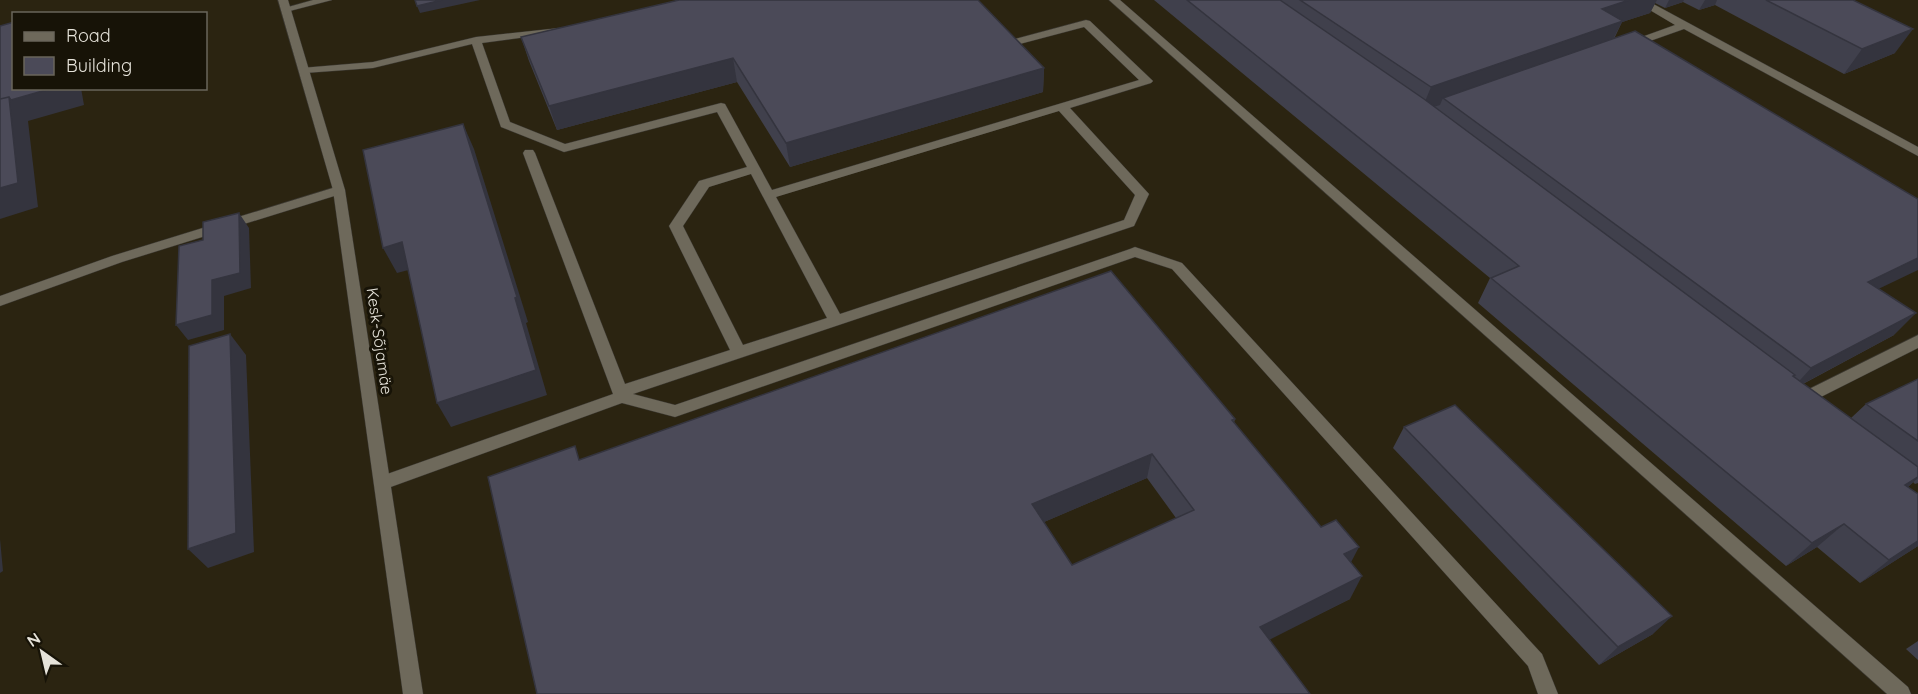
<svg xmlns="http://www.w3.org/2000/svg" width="1918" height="694" font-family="Quicksand,sans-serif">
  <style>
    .built { fill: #2b2411; fill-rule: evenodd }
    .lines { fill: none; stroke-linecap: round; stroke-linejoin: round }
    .service-casing { stroke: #3a3731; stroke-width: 1 }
    .minor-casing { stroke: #3a3731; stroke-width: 1 }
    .service { fill: #6e695b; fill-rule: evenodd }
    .minor { fill: #6e695b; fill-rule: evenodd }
    .wall { fill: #40404c; fill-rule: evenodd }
    .shaded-wall { fill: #34343e }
    .building { fill: #4b4a58; stroke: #34343e; stroke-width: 1.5; fill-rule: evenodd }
    .labels { text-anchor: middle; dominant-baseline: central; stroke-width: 6; stroke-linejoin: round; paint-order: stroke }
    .street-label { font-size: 16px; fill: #e6e3da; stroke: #171307 }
  </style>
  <rect width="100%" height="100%" fill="#201c10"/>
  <path class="built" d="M 0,0 L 1918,0 L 1918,694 L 0,694 ZM 14,14 L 206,14 L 206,88 L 14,88 Z"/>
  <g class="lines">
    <g class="service-casing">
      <path id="service" d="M 313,0 L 332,0 L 286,12 L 281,9 Z
        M 1109,0 L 1120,0 L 1908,687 L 1911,694 L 1887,694 Z
        M 1633,0 L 1646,0 L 1918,147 L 1918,156 L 1684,29 L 1633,47 L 1625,47 L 1625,43 L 1675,25 Z
        M 1086,20 L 1090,21 L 1153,81 L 1151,83 L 1070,108 L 1149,194 L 1134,226 L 633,394 L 675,405 L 1130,249 L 1135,247 L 1182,263 L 1542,654 L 1558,694 L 1538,694 L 1528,666 L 1172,269 L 1135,257 L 675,417 L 622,403 L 388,488 L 382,490 L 376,488 L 374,483 L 376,478 L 613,394 L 523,153 L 525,150 L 533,150 L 535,153 L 625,384 L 730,350 L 669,226 L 699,181 L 747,167 L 717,112 L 564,152 L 501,127 L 472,44 L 373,68 L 305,73 L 299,70 L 301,68 L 373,62 L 476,37 L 569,27 L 569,31 L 565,32 L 482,43 L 510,122 L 565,144 L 721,103 L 725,104 L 772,190 L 1139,80 L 1084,27 L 1012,46 L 1006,43 L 1008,41 ZM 1059,111 L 1135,195 L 1124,220 L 840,314 L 776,197 ZM 751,174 L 827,318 L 743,345 L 683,226 L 709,187 Z
        M 339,186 L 345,190 L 344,193 L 122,262 L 0,306 L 0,296 L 112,256 Z
        M 1918,335 L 1918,348 L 1805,405 L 1793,405 L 1791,401 L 1793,397 Z"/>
    </g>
    <g class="minor-casing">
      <path id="minor" d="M 278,0 L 288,0 L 345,190 L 423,694 L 403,694 L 333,190 Z"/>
    </g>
    <use href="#service" class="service"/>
    <use href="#minor" class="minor"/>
  </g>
  <path class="wall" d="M 1154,0 L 1853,0 L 1895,53 L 1844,74 L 1715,5 L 1699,10 L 1683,2 L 1665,8 L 1655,3 L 1650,13 L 1622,22 L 1614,39 L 1879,289 L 1894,335 L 1803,384 L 1851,418 L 1866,404 L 1918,379 L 1918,483 L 1915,484 L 1913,482 L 1908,487 L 1918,494 L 1918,546 L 1860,583 L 1817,547 L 1786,566 L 1478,303 L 1490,278 Z
    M 521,37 L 1044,68 L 1043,92 L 790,167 L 737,82 L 557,130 L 529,61 Z
    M 1235,419 L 1234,423 L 1350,599 L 1269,639 L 581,459 ZM 1147,478 L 1176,518 L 1072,565 L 1044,522 Z
    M 1404,427 L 1653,634 L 1599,665 L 1393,448 Z
    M 1918,641 L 1918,660 L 1906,649 Z"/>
  <path class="shaded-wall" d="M 442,0 L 480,0 L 420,13 L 417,6 Z
    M 1629,0 L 1657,0 L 1650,13 L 1622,22 L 1610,45 L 1443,98 L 1440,105 L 1421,111 L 1431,87 L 1602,9 Z
    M 1669,0 L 1684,0 L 1683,2 L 1665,8 Z
    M 1705,0 L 1717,0 L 1715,5 L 1699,10 Z
    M 1913,29 L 1895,53 L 1844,74 L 1862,49 Z
    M 733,58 L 737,82 L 557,130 L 549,106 Z
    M 1044,68 L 1043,92 L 790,167 L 786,143 Z
    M 53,88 L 81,88 L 84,105 L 28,121 L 38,207 L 0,219 L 0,188 L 9,97 Z
    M 463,124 L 474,149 L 528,322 L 526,323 L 547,395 L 451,427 L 437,403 Z
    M 239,213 L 249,228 L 251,288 L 224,296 L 224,330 L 188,340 L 176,325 Z
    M 402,242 L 416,268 L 397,273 L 383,248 Z
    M 1918,258 L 1918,270 L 1847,304 L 1868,282 Z
    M 1916,313 L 1894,335 L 1791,390 L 1811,368 Z
    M 230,334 L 246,355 L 254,552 L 208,568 L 188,549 Z
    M 1152,454 L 1147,478 L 1030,528 L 1032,504 Z
    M 1918,477 L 1918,478 L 1898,496 L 1905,485 Z
    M 1844,524 L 1817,547 L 1786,566 L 1812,543 Z
    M 0,539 L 3,571 L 0,573 Z
    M 1918,541 L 1918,546 L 1860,583 L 1889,560 Z
    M 1359,547 L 1347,570 L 1344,554 Z
    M 1362,576 L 1350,599 L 1251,649 L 1260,627 Z
    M 1672,616 L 1653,634 L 1599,665 L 1618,647 Z"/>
  <path class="building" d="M 415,0 L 442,0 L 417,6 Z
    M 679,0 L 978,0 L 1044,68 L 786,143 L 733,58 L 549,106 L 521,37 Z
    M 1187,0 L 1280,0 L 1424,99 L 1795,375 L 1793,376 L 1918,467 L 1918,477 L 1905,485 L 1918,494 L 1918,541 L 1889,560 L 1844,524 L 1812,543 L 1491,278 L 1519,266 Z
    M 1300,0 L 1629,0 L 1602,9 L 1623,21 L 1431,87 Z
    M 1766,0 L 1853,0 L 1913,29 L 1862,49 Z
    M 14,22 L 14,88 L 53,88 L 11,100 L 9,97 L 0,99 L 0,26 Z
    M 1635,31 L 1918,199 L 1918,258 L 1868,282 L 1916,313 L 1811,368 L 1443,98 Z
    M 9,97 L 18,183 L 0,188 L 0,99 Z
    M 463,124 L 517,297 L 515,298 L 536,370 L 437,403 L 402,242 L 383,248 L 363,150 Z
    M 239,213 L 240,273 L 212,280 L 212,315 L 176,325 L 179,246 L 203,240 L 203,222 Z
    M 1111,271 L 1235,419 L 1232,420 L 1321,527 L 1336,520 L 1359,547 L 1344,554 L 1362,576 L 1260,627 L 1310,694 L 537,694 L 488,477 L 575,446 L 579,460 ZM 1152,454 L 1194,510 L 1072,565 L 1032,504 Z
    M 230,334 L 236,533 L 188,549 L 189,346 Z
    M 1918,379 L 1918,441 L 1866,404 Z
    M 1455,405 L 1672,616 L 1618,647 L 1404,427 Z"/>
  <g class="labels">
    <g class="street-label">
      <text transform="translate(380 341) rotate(82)">Kesk-Sõjamäe</text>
    </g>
  </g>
  <rect x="12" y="12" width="195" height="78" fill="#171307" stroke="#6a665b" stroke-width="1.5"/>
  <rect x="24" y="32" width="30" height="9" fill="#6e695b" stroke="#6a665b" stroke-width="1.5"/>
  <text x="66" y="42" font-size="18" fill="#e6e3da">Road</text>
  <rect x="24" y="57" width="30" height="18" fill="#4b4a58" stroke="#6a665b" stroke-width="1.5"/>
  <text x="66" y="72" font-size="18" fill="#e6e3da">Building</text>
  <g transform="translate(42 652) rotate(326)" stroke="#171307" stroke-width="4.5" paint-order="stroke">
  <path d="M0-4.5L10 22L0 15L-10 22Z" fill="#e6e3da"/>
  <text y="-9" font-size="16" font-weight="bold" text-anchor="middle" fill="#e6e3da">N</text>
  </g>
</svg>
